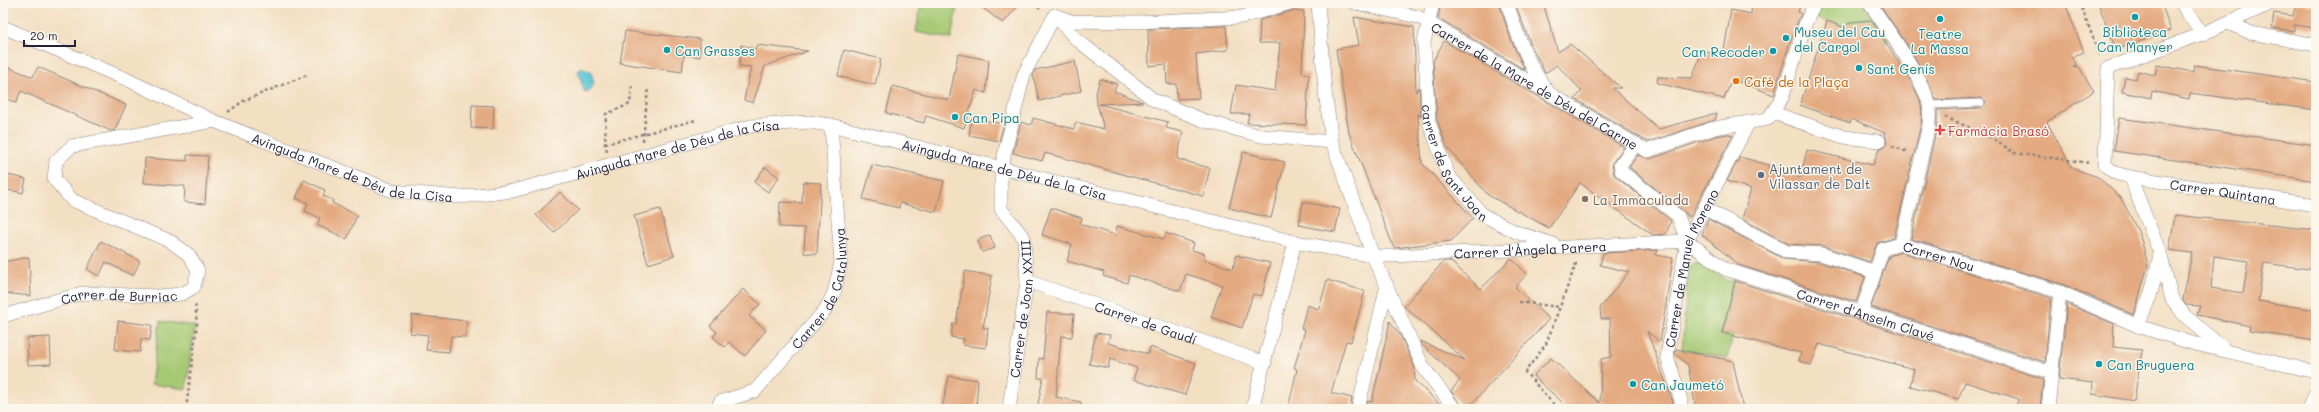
<svg xmlns="http://www.w3.org/2000/svg" width="2319" height="412" font-family="Mali,sans-serif">
  <style>
    .green { fill: #a5c973; stroke: #647657 }
    .water { fill: #5bc6d4; stroke: #3e7488 }
    .building { fill: #e4aa81; fill-rule: evenodd }
    .lines { fill: none; stroke-linecap: round; stroke-linejoin: round }
    .lane-casing { stroke: #8a807e; stroke-width: 8 }
    .street-casing { stroke: #8a807e; stroke-width: 14 }
    .path { stroke: #8a807e; stroke-width: 2.5; stroke-dasharray: 3 3; stroke-linecap: butt }
    .lane { stroke: #fff; stroke-width: 7 }
    .street { stroke: #fff; stroke-width: 13 }
    .culture-dot { fill: #0f9aa8; stroke: #fbf7ec; stroke-width: 1.5 }
    .food-dot { fill: #e8710a; stroke: #fbf7ec; stroke-width: 1.5 }
    .health-dot { fill: #e0444e; stroke: #fbf7ec; stroke-width: 1.5 }
    .service-dot { fill: #5c6f8a; stroke: #fbf7ec; stroke-width: 1.5 }
    .education-dot { fill: #8d6e63; stroke: #fbf7ec; stroke-width: 1.5 }
    .labels { text-anchor: middle; dominant-baseline: central; stroke-width: 3; stroke-linejoin: round; paint-order: stroke }
    .culture-label { font-size: 13px; fill: #0d838f; stroke: #fbf7ec; text-anchor: start }
    .food-label { font-size: 13px; fill: #c56008; stroke: #fbf7ec; text-anchor: start }
    .street-label { font-size: 13px; fill: #22223b; stroke: #fbf7ec }
    .health-label { font-size: 13px; fill: #be3a42; stroke: #fbf7ec; text-anchor: start }
    .service-label { font-size: 13px; fill: #4e5e75; stroke: #fbf7ec; text-anchor: start }
    .education-label { font-size: 13px; fill: #785e54; stroke: #fbf7ec; text-anchor: start }
  </style>
  <rect width="100%" height="100%" fill="#fbf7ec"/>
  <filter id="ink" filterUnits="userSpaceOnUse"><feTurbulence type="fractalNoise" baseFrequency=".025" numOctaves="2"/><feDisplacementMap in="SourceGraphic" scale="8" xChannelSelector="R" yChannelSelector="G"/><feConvolveMatrix kernelMatrix="1 2 1 2 8 2 1 2 1" color-interpolation-filters="sRGB"/></filter>
  <filter id="wash" filterUnits="userSpaceOnUse"><feTurbulence type="fractalNoise" baseFrequency=".012" numOctaves="4" result="noise"/><feDisplacementMap in="SourceGraphic" scale="16" xChannelSelector="R" yChannelSelector="G"/><feGaussianBlur stdDeviation="0.9" result="paint"/><feColorMatrix in="noise" values="0 0 0 0 0 0 0 0 0 0 0 0 0 0 0 0 0 1.4 0 .05"/><feComposite in="paint" operator="in"/></filter>
  <g filter="url(#wash)">
    <rect width="100%" height="100%" fill="#f3dfc2"/>
    <path class="green" d="M 921,3 L 958,3 L 951,39 L 916,32 Z
      M 1824,3 L 1863,3 L 1888,40 L 1885,47 L 1851,22 L 1843,27 L 1815,18 Z
      M 1701,262 L 1728,281 L 1735,280 L 1722,333 L 1733,336 L 1727,358 L 1682,350 L 1688,267 Z
      M 160,321 L 195,326 L 186,389 L 151,384 Z"/>
    <path class="water" d="M 581,68 L 591,72 L 594,84 L 587,92 L 584,91 L 578,71 Z"/>
    <g id="blocks">
      <path class="building" d="M 976,3 L 1021,3 L 1003,23 Z
        M 1441,3 L 1499,3 L 1511,40 L 1525,70 L 1438,18 Z
        M 1515,3 L 1543,3 L 1558,52 L 1570,44 L 1621,88 L 1612,88 L 1659,129 L 1717,113 L 1715,120 L 1648,142 L 1575,99 L 1582,91 L 1557,65 L 1545,73 L 1531,45 Z
        M 1752,3 L 1801,3 L 1798,12 L 1801,13 L 1789,45 L 1774,95 L 1732,79 L 1724,99 L 1657,83 L 1658,77 L 1692,78 L 1702,51 L 1723,56 L 1731,10 L 1751,14 Z
        M 1879,3 L 2065,3 L 2084,52 L 2071,57 L 2077,65 L 2073,66 L 2079,67 L 2094,91 L 2047,122 L 2072,168 L 2098,177 L 2121,198 L 2140,235 L 2148,265 L 2134,315 L 2062,284 L 1911,239 L 1937,127 L 1937,110 L 1981,108 L 1986,102 L 1981,98 L 1936,100 L 1915,57 Z
        M 2098,3 L 2161,3 L 2171,30 L 2116,50 Z
        M 2296,3 L 2316,5 L 2316,28 L 2294,25 L 2294,31 L 2272,28 L 2274,13 L 2293,16 Z
        M 1292,11 L 1304,11 L 1302,73 L 1309,74 L 1306,125 L 1247,123 L 1249,114 L 1231,114 L 1236,85 L 1275,91 L 1280,43 L 1259,43 L 1260,20 Z
        M 1354,17 L 1414,27 L 1416,92 L 1419,87 L 1421,117 L 1418,114 L 1422,163 L 1473,218 L 1451,241 L 1394,248 L 1349,133 L 1336,49 L 1359,45 Z
        M 1871,20 L 1909,78 L 1920,100 L 1922,111 L 1921,124 L 1894,238 L 1877,243 L 1870,262 L 1823,246 L 1789,244 L 1742,219 L 1751,189 L 1727,181 L 1740,157 L 1769,165 L 1768,167 L 1800,178 L 1807,150 L 1873,165 L 1879,149 L 1885,146 L 1887,142 L 1885,133 L 1852,119 L 1850,123 L 1800,105 L 1827,21 L 1843,27 L 1851,22 Z
        M 1226,26 L 1228,50 L 1196,54 L 1199,98 L 1177,99 L 1176,84 L 1167,84 L 1166,64 L 1149,66 L 1148,29 Z
        M 625,31 L 700,39 L 700,57 L 684,55 L 682,72 L 620,63 Z
        M 1444,41 L 1624,147 L 1612,163 L 1614,175 L 1671,221 L 1666,234 L 1653,235 L 1580,183 L 1549,228 L 1488,195 L 1447,147 L 1437,120 L 1433,61 Z
        M 741,45 L 755,49 L 757,45 L 808,51 L 765,66 L 753,103 L 744,100 L 751,67 L 739,66 Z
        M 844,50 L 881,59 L 875,85 L 838,76 Z
        M 958,54 L 989,60 L 986,93 L 976,90 L 964,128 L 926,116 L 924,123 L 886,113 L 893,86 L 949,100 Z
        M 1075,61 L 1081,91 L 1039,101 L 1033,75 L 1035,70 Z
        M 3,65 L 33,77 L 38,67 L 126,105 L 115,130 L 111,131 L 21,91 L 16,103 L 3,97 Z
        M 2157,65 L 2193,72 L 2194,65 L 2316,82 L 2316,110 L 2190,93 L 2189,99 L 2152,91 L 2151,98 L 2122,92 L 2125,77 L 2136,79 L 2138,71 L 2155,75 Z
        M 1100,79 L 1117,84 L 1114,91 L 1143,102 L 1099,104 L 1168,122 L 1166,128 L 1183,132 L 1177,159 L 1210,168 L 1203,196 L 1045,153 L 1042,161 L 1013,153 L 1021,122 L 1031,125 L 1033,118 L 1074,129 L 1076,122 L 1104,129 L 1095,97 Z
        M 472,105 L 494,106 L 493,129 L 471,128 Z
        M 972,118 L 1004,124 L 999,141 L 969,135 Z
        M 2119,118 L 2316,145 L 2316,181 L 2114,151 Z
        M 1728,134 L 1733,135 L 1690,217 L 1629,167 L 1638,155 L 1650,159 L 1716,136 Z
        M 1243,152 L 1285,162 L 1271,218 L 1229,208 Z
        M 187,155 L 208,156 L 205,204 L 184,202 L 185,186 L 144,183 L 145,158 L 187,161 Z
        M 872,165 L 944,181 L 936,212 L 900,203 L 899,208 L 863,199 Z
        M 765,167 L 779,177 L 768,192 L 754,182 Z
        M 3,174 L 26,179 L 23,193 L 3,189 Z
        M 304,180 L 325,190 L 323,196 L 333,200 L 332,203 L 357,215 L 347,239 L 317,225 L 320,218 L 305,211 L 308,203 L 296,198 Z
        M 803,182 L 821,183 L 817,254 L 804,253 L 805,228 L 779,227 L 780,202 L 802,203 Z
        M 560,192 L 578,210 L 554,233 L 536,215 Z
        M 1303,202 L 1340,209 L 1335,232 L 1299,225 Z
        M 1051,208 L 1082,218 L 1080,224 L 1115,235 L 1117,226 L 1164,239 L 1166,233 L 1194,243 L 1192,250 L 1205,254 L 1203,259 L 1233,269 L 1236,255 L 1270,263 L 1262,296 L 1253,294 L 1242,328 L 1211,317 L 1222,285 L 1186,274 L 1180,291 L 1129,275 L 1127,283 L 1103,276 L 1104,272 L 1067,261 L 1072,244 L 1042,235 Z
        M 660,209 L 674,256 L 648,264 L 634,216 Z
        M 2175,215 L 2316,230 L 2316,270 L 2264,263 L 2258,301 L 2316,310 L 2316,341 L 2249,331 L 2250,326 L 2197,315 L 2200,306 L 2186,305 L 2183,300 L 2192,253 L 2169,250 ZM 2214,256 L 2248,261 L 2243,293 L 2211,288 Z
        M 1708,219 L 1784,259 L 1819,262 L 1865,277 L 1856,302 L 1739,265 L 1702,235 Z
        M 990,235 L 995,248 L 982,252 L 978,240 Z
        M 101,241 L 140,261 L 133,276 L 106,262 L 99,276 L 87,269 Z
        M 1658,250 L 1656,255 L 1673,258 L 1660,342 L 1647,331 L 1673,402 L 1673,409 L 1564,409 L 1562,402 L 1533,376 L 1551,358 L 1600,403 L 1601,359 L 1611,357 L 1610,319 L 1601,319 L 1600,308 L 1629,272 L 1600,265 L 1603,253 Z
        M 1901,252 L 2051,298 L 2045,362 L 1871,307 L 1889,256 Z
        M 29,257 L 31,296 L 3,293 L 3,262 Z
        M 1511,258 L 1527,274 L 1515,287 L 1549,319 L 1467,409 L 1463,409 L 1451,391 L 1460,380 L 1422,345 L 1420,341 L 1465,360 L 1404,306 L 1444,261 L 1450,261 L 1481,289 Z
        M 965,271 L 992,276 L 983,328 L 988,328 L 986,348 L 963,345 L 964,339 L 951,337 L 953,323 L 956,324 Z
        M 1327,280 L 1365,291 L 1351,342 L 1346,341 L 1331,393 L 1352,398 L 1350,409 L 1288,409 L 1297,369 L 1294,368 L 1305,330 L 1301,329 L 1307,305 L 1319,309 Z
        M 1735,281 L 2043,379 L 2040,409 L 2014,409 L 2019,399 L 1965,382 L 1958,399 L 1910,386 L 1914,369 L 1819,344 L 1811,365 L 1799,361 L 1801,353 L 1722,333 Z
        M 743,289 L 760,304 L 749,316 L 766,330 L 745,356 L 729,342 L 725,347 L 713,337 L 717,332 L 710,326 Z
        M 2067,304 L 2114,324 L 2113,347 L 2142,350 L 2134,401 L 2092,394 L 2093,383 L 2059,379 Z
        M 1047,312 L 1074,314 L 1072,337 L 1061,336 L 1056,397 L 1081,402 L 1081,409 L 1037,409 L 1043,378 L 1038,378 L 1039,358 L 1043,359 Z
        M 412,315 L 467,321 L 465,337 L 451,336 L 449,352 L 426,350 L 428,335 L 410,333 Z
        M 118,321 L 152,325 L 150,340 L 141,339 L 140,352 L 115,350 Z
        M 1390,321 L 1400,335 L 1414,365 L 1415,381 L 1445,409 L 1366,409 L 1368,401 L 1372,402 Z
        M 1096,333 L 1110,335 L 1108,343 L 1148,354 L 1150,347 L 1196,363 L 1185,395 L 1133,380 L 1137,368 L 1110,359 L 1108,368 L 1089,364 Z
        M 50,337 L 51,364 L 28,365 L 27,338 Z
        M 1676,349 L 1733,361 L 1743,409 L 1696,409 L 1688,365 L 1675,354 Z
        M 949,376 L 978,380 L 976,409 L 942,409 Z"/>
    </g>
  </g>
  <g filter="url(#ink)">
    <use href="#blocks" fill-opacity="0" stroke="#8a807e" stroke-width="1"/>
    <g class="lines">
      <g class="lane-casing">
        <path id="lane" d="M 1929,105 L 1981,103"/>
      </g>
      <g class="street-casing">
        <g id="street">
          <path d="M 1318,3 L 1325,91 L 1332,142 L 1373,256 L 1423,367 L 1455,409"/>
          <path id="s1" d="M 1355,3 L 1418,17 L 1428,22 L 1647,151 L 1714,128 L 1768,119 L 1782,98 L 1806,22 L 1815,3"/>
          <path id="s2" d="M 1433,3 L 1424,42 L 1429,122 L 1448,175 L 1483,215 L 1516,232 L 1553,244"/>
          <path d="M 1507,3 C 1517,34 1527,64 1547,90"/>
          <path d="M 1869,3 C 1888,29 1915,68 1927,97 C 1931,106 1929,116 1929,125 L 1901,244"/>
          <path d="M 2181,3 L 2202,34"/>
          <path id="s3" d="M 2272,3 L 2202,34 L 2108,68 L 2105,165 L 2115,173 L 2130,177 L 2316,205"/>
          <path d="M 1055,15 L 1076,39 L 1154,100 L 1205,121 L 1261,136 L 1332,142"/>
          <path d="M 1057,16 L 1071,21 L 1137,22 L 1242,17 L 1290,3"/>
          <path d="M 2228,23 L 2251,33 L 2316,45"/>
          <path id="s4" d="M 3,27 L 126,79 L 214,121 L 393,191 L 460,197 L 513,191 L 751,126 L 808,122 L 831,125 L 1295,242 L 1373,256 L 1392,256 L 1687,241"/>
          <path d="M 1773,113 L 1844,137 L 1879,141"/>
          <path d="M 1636,144 L 1620,165 L 1622,172 L 1678,216 L 1687,241"/>
          <path d="M 2130,177 L 2160,253 L 2172,299 L 2184,315 L 2223,348"/>
          <path d="M 1704,208 L 1787,252 L 1821,254 L 1875,272"/>
          <path id="s5" d="M 1687,241 L 1725,269 L 2052,373"/>
          <path id="s6" d="M 1027,281 L 1265,363"/>
          <path id="s7" d="M 1861,313 L 1883,249 L 1901,244 L 2060,292 L 2138,326 L 2195,344 L 2316,372"/>
          <path id="s8" d="M 3,316 L 82,293 L 159,296 L 182,294 L 194,287 L 198,270 L 189,255 L 170,241 L 72,200 L 54,179 L 56,161 L 72,146 L 214,121"/>
          <path d="M 2138,326 L 2151,293 L 2160,255"/>
          <path id="s9" d="M 717,409 L 720,402 L 755,391 L 825,310 L 834,293 L 841,262 L 831,125"/>
          <path id="s10" d="M 1009,409 L 1027,281 L 1024,238 L 1001,209 L 1001,168 L 1024,74 L 1055,15"/>
          <path d="M 1252,409 L 1295,242"/>
          <path d="M 1358,409 L 1387,285"/>
          <path id="s11" d="M 1681,409 L 1681,400 L 1667,356 L 1687,241 L 1749,122"/>
          <path d="M 2048,409 L 2060,292"/>
          <path d="M 2308,409 L 2316,393"/>
        </g>
      </g>
      <path class="path" d="M 1033,3 L 1042,10
        M 2080,3 L 2099,54
        M 228,112 L 243,101 L 307,75
        M 1945,117 L 1991,137 L 2014,153 L 2090,163
        M 643,141 L 648,88
        M 605,144 L 696,120
        M 1892,146 L 1908,152
        M 607,151 L 605,144 L 606,114 L 630,104 L 632,85
        M 1519,302 L 1559,307
        M 186,409 L 197,324 L 195,303
        M 1558,409 L 1525,372 L 1546,344 L 1577,261"/>
      <use href="#lane" class="lane"/>
      <use href="#street" class="street"/>
    </g>
  </g>
  <g class="culture-dot">
    <circle cx="2135" cy="17" r="4"/>
    <circle cx="1940" cy="19" r="4"/>
    <circle cx="1786" cy="38" r="4"/>
    <circle cx="667" cy="50" r="4"/>
    <circle cx="1773" cy="51" r="4"/>
    <circle cx="1859" cy="68" r="4"/>
    <circle cx="955" cy="117" r="4"/>
    <circle cx="2099" cy="364" r="4"/>
    <circle cx="1633" cy="384" r="4"/>
  </g>
  <circle class="food-dot" cx="1736" cy="81" r="4"/>
  <path class="health-dot" d="M1938 124h4v4h4v4h-4v4h-4v-4h-4v-4h4z"/>
  <circle class="service-dot" cx="1761" cy="175" r="4"/>
  <circle class="education-dot" cx="1585" cy="199" r="4"/>
  <g class="labels">
    <g class="culture-label">
      <text x="1794" y="31">Museu del Cau<tspan x="1794" dy="15">del Cargol</tspan></text>
      <text x="2135" y="31" text-anchor="middle">Biblioteca<tspan x="2135" dy="15">Can Manyer</tspan></text>
      <text x="1940" y="33" text-anchor="middle">Teatre<tspan x="1940" dy="15">La Massa</tspan></text>
      <text x="675" y="50">Can Grasses</text>
      <text x="1765" y="51" text-anchor="end">Can Recoder</text>
      <text x="1867" y="68">Sant Genís</text>
      <text x="963" y="117">Can Pipa</text>
      <text x="2107" y="364">Can Bruguera</text>
      <text x="1641" y="384">Can Jaumetó</text>
    </g>
    <g class="food-label">
      <text x="1744" y="81">Cafè de la Plaça</text>
    </g>
    <g class="street-label">
      <text stroke="none"><textPath href="#s1" startOffset="200">Carrer de la Mare de Déu del Carme</textPath></text>
      <text stroke="none"><textPath href="#s4" startOffset="714">Avinguda Mare de Déu de la Cisa</textPath></text>
      <text stroke="none"><textPath href="#s2" startOffset="168">carrer de Sant Joan</textPath></text>
      <text stroke="none"><textPath href="#s4" startOffset="378">Avinguda Mare de Déu de la Cisa</textPath></text>
      <text stroke="none"><textPath href="#s4" startOffset="1050">Avinguda Mare de Déu de la Cisa</textPath></text>
      <text stroke="none"><textPath href="#s3" startOffset="396">Carrer Quintana</textPath></text>
      <text stroke="none"><textPath href="#s4" startOffset="1586">Carrer d'Àngela Parera</textPath></text>
      <text stroke="none"><textPath href="#s7" startOffset="126">Carrer Nou</textPath></text>
      <text stroke="none"><textPath href="#s11" startOffset="147">Carrer de Manuel Moreno</textPath></text>
      <text stroke="none"><textPath href="#s9" startOffset="170">Carrer de Catalunya</textPath></text>
      <text stroke="none"><textPath href="#s8" startOffset="119">Carrer de Burriac</textPath></text>
      <text stroke="none"><textPath href="#s10" startOffset="101">Carrer de Joan XXIII</textPath></text>
      <text stroke="none"><textPath href="#s5" startOffset="195">Carrer d'Anselm Clavé</textPath></text>
      <text stroke="none"><textPath href="#s6" startOffset="126">Carrer de Gaudí</textPath></text>
    </g>
    <g class="health-label">
      <text x="1948" y="130">Farmàcia Brasó</text>
    </g>
    <g class="service-label">
      <text x="1769" y="168">Ajuntament de<tspan x="1769" dy="15">Vilassar de Dalt</tspan></text>
    </g>
    <g class="education-label">
      <text x="1593" y="199">La Immaculada</text>
    </g>
  </g>
  <rect width="2319" height="412" fill="none" stroke="#fbf7ec" stroke-width="16"/>
  <path d="M24 40v6h51v-6" fill="none" stroke="#22223b" stroke-width="2"/>
  <text x="30" y="40" font-size="12" fill="#22223b" stroke="#fbf7ec" stroke-width="3" paint-order="stroke">20 m</text>
</svg>
